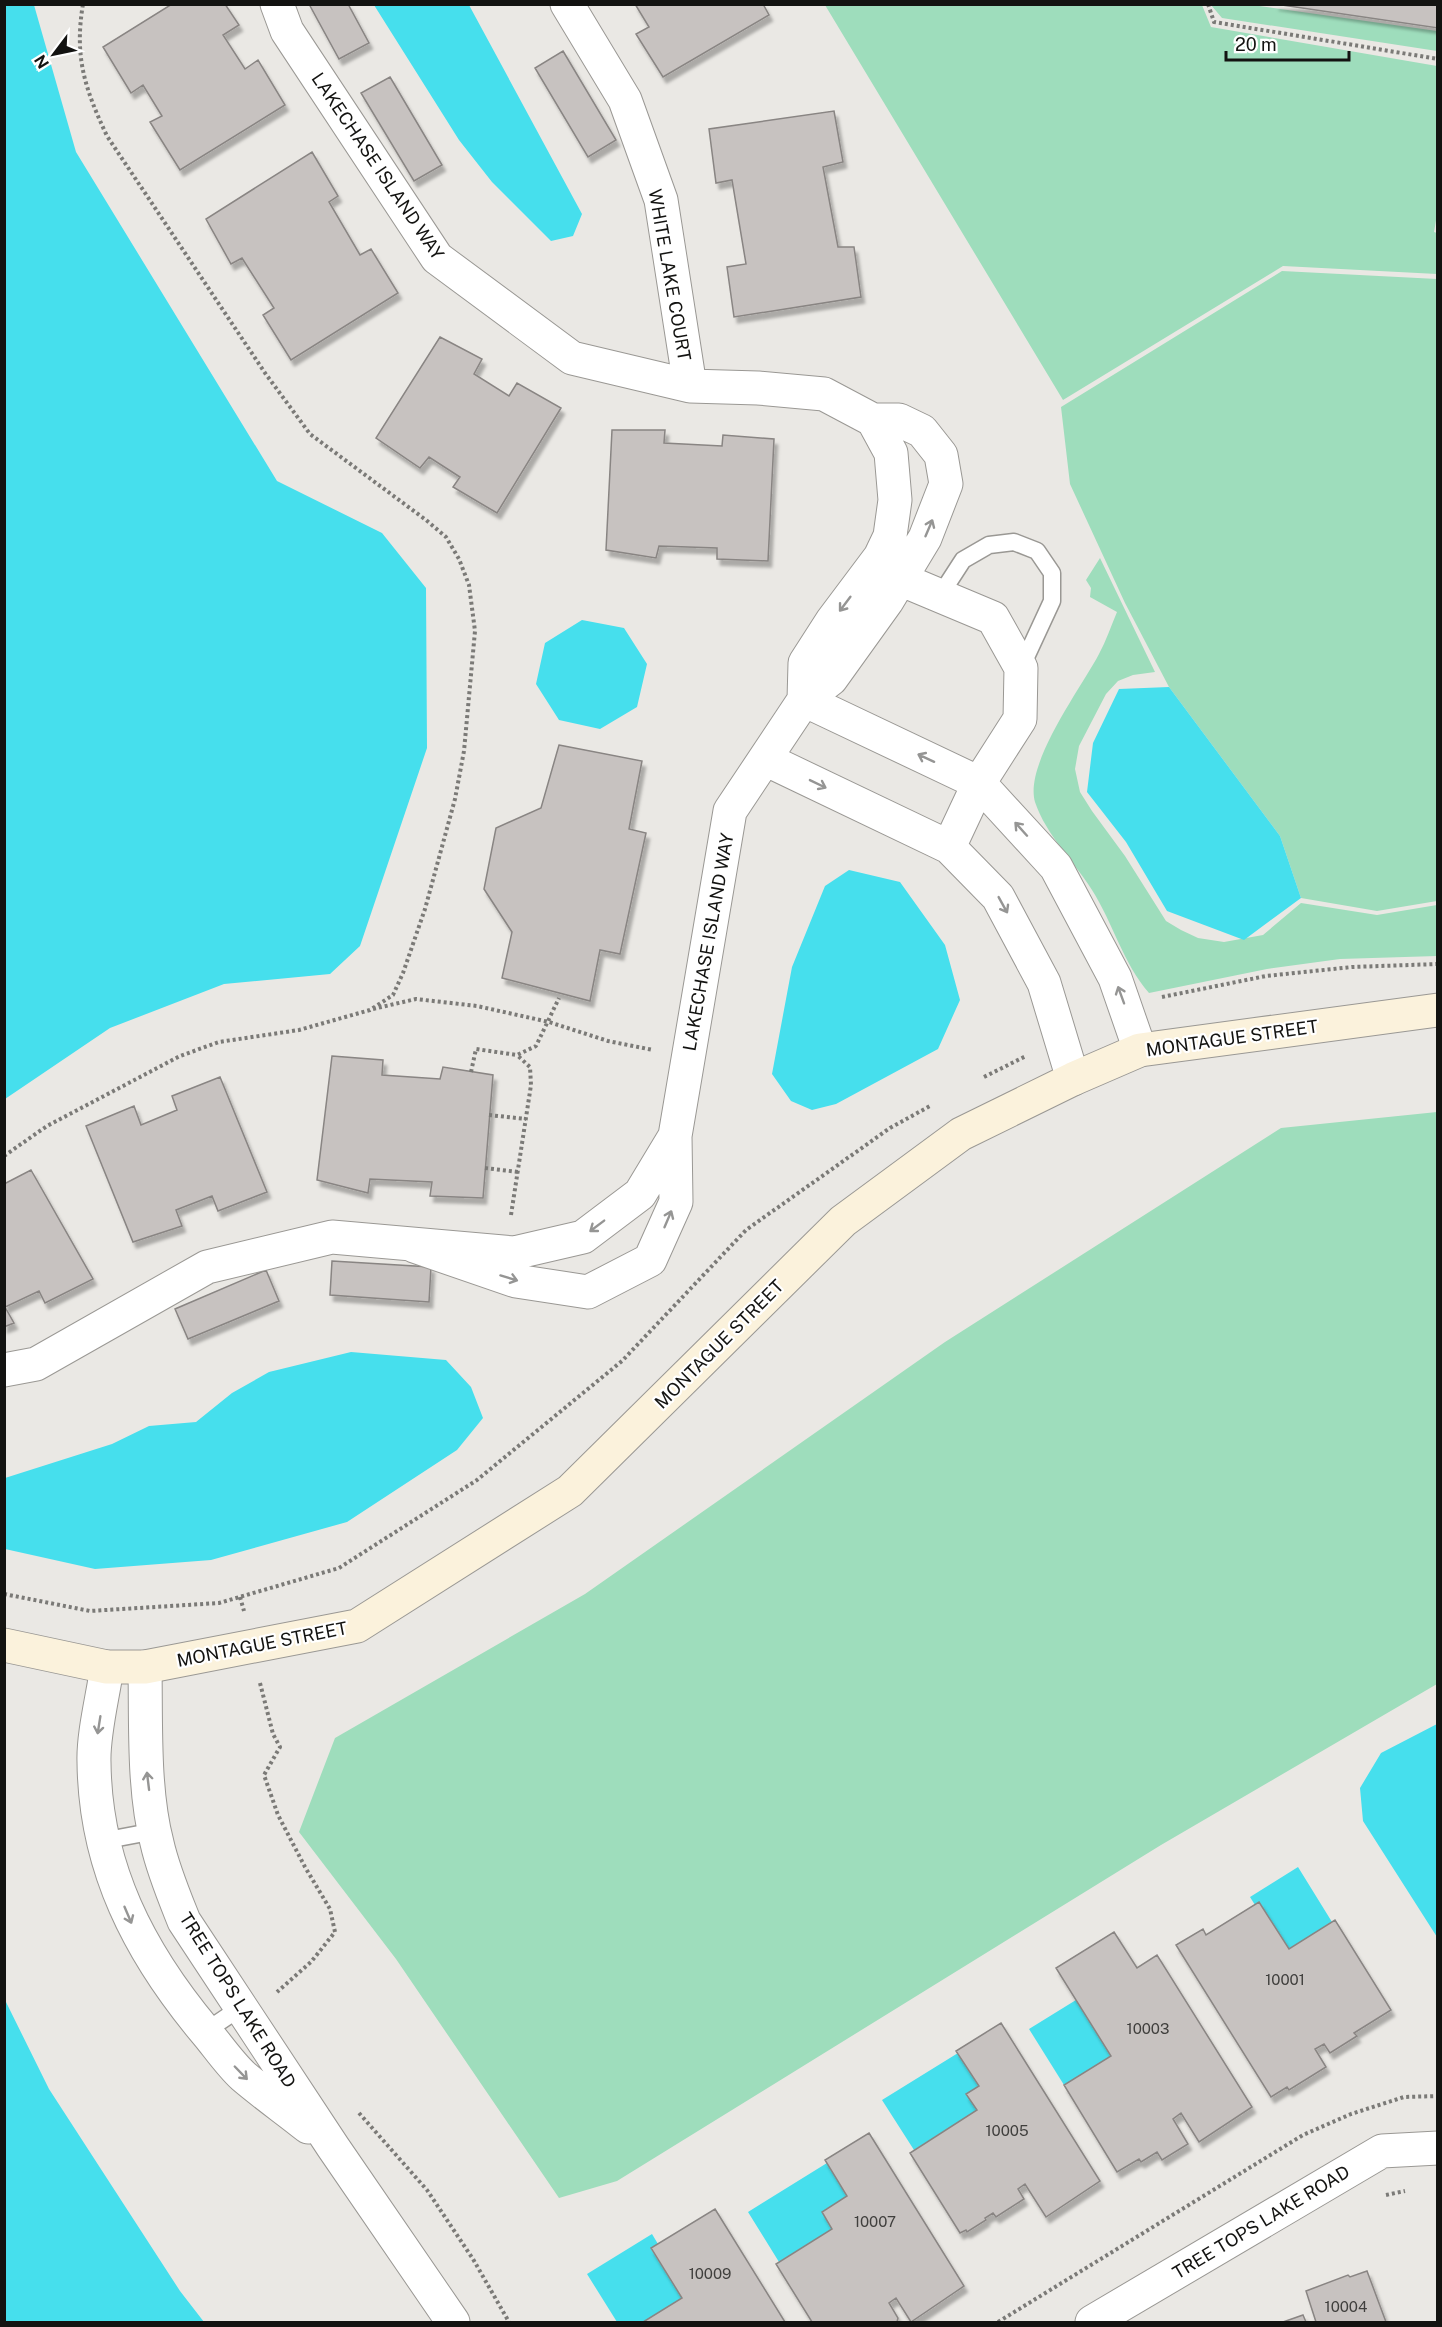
<svg xmlns="http://www.w3.org/2000/svg" width="1442" height="2327" font-family="'Public Sans',sans-serif">
  <style>
    .green { fill: #9eddbc }
    .water { fill: #46dfed }
    .building { fill: #c7c2c0; stroke: #898583; stroke-width: 1.5; filter: url(#shadow) }
    .lines { fill: none; stroke-linecap: round; stroke-linejoin: round }
    .lane-casing { stroke: #9a9894; stroke-width: 19 }
    .street-casing { stroke: #9a9894; stroke-width: 35 }
    .secondary-casing { stroke: #9a9894; stroke-width: 35 }
    .path { stroke: #7b7a77; stroke-width: 4; stroke-dasharray: 3 3; stroke-linecap: butt }
    .lane { stroke: #fff; stroke-width: 16 }
    .street { stroke: #fff; stroke-width: 33 }
    .secondary { stroke: #fbf2dc; stroke-width: 33 }
    .oneway { stroke: #959594 }
    .labels { text-anchor: middle; dominant-baseline: central; stroke-width: 4.5; stroke-linejoin: round; paint-order: stroke }
    .number-label { font-size: 15px; fill: #403f3d }
    .street-label { font-size: 18px; fill: #131311; stroke: #fff }
  </style>
  <defs>
    <filter id="shadow"><feDropShadow dx="3.5" dy="6" stdDeviation="1.5" flood-color="#0004"/></filter>
  </defs>
  <rect width="100%" height="100%" fill="#eae8e4"/>
  <path class="green" d="M 825,5 L 1202,5 L 1211,27 L 1437,66 L 1438,209 L 1434,232 L 1437,233 L 1437,274 L 1283,266 L 1063,400 Z
    M 1211,5 L 1252,5 L 1437,31 L 1437,51 L 1222,18 Z
    M 1282,271 L 1437,279 L 1437,901 L 1377,911 L 1301,898 L 1280,836 L 1169,687 L 1125,603 L 1070,484 L 1061,407 Z
    M 1100,558 L 1155,672 L 1133,675 L 1118,681 L 1106,694 L 1079,746 L 1075,769 L 1080,792 L 1092,811 L 1125,856 L 1166,921 L 1181,930 L 1198,938 L 1224,942 L 1263,935 L 1301,903 L 1377,915 L 1437,905 L 1437,956 L 1340,959 L 1267,969 L 1149,993 C 1123,963 1113,923 1092,890 C 1074,861 1046,835 1035,802 C 1024,764 1081,688 1099,654 C 1106,641 1111,626 1117,612 L 1090,597 L 1091,588 L 1086,580 Z
    M 1437,1112 L 1437,1684 L 1161,1845 L 617,2181 L 559,2198 L 396,1959 L 299,1832 L 335,1738 L 585,1594 L 945,1342 L 1281,1128 Z"/>
  <path class="water" d="M 34,5 L 76,152 L 277,481 L 382,533 L 426,588 L 427,748 L 360,946 L 330,974 L 224,984 L 110,1028 L 5,1099 L 4,5 Z
    M 374,5 L 469,5 L 582,214 L 573,236 L 551,241 L 492,182 L 459,140 Z
    M 582,620 L 624,628 L 647,664 L 637,707 L 600,729 L 559,720 L 536,684 L 545,643 Z
    M 1169,687 L 1280,836 L 1301,898 L 1244,940 L 1167,911 L 1126,842 L 1087,792 L 1093,743 L 1119,689 Z
    M 849,870 L 900,882 L 945,945 L 960,1000 L 938,1049 L 836,1104 L 812,1110 L 791,1101 L 772,1074 L 792,967 L 825,886 Z
    M 351,1352 L 446,1360 L 471,1387 L 483,1418 L 457,1450 L 347,1522 L 211,1560 L 95,1569 L 5,1549 L 5,1478 L 112,1444 L 149,1426 L 196,1422 L 232,1393 L 269,1372 Z
    M 1437,1724 L 1437,1937 L 1363,1821 L 1360,1788 L 1381,1753 Z
    M 1298,1867 L 1332,1922 L 1289,1949 L 1259,1903 L 1255,1905 L 1250,1897 Z
    M 4,1998 L 49,2089 L 180,2291 L 204,2322 L 5,2322 Z
    M 1076,2000 L 1111,2056 L 1064,2085 L 1029,2029 Z
    M 958,2053 L 979,2086 L 967,2094 L 977,2110 L 914,2150 L 882,2100 Z
    M 827,2163 L 847,2196 L 822,2212 L 832,2229 L 779,2262 L 748,2212 Z
    M 652,2234 L 658,2244 L 651,2249 L 682,2298 L 643,2322 L 617,2322 L 587,2274 Z"/>
  <path class="building" d="M 172,4 L 225,4 L 239,25 L 223,35 L 245,69 L 258,60 L 285,105 L 180,170 L 150,122 L 162,116 L 143,85 L 131,93 L 103,47 Z
    M 309,4 L 348,4 L 369,43 L 339,59 Z
    M 635,4 L 763,4 L 769,15 L 663,77 L 636,34 L 649,27 Z
    M 1275,4 L 1438,4 L 1438,28 Z
    M 563,51 L 616,140 L 588,157 L 535,68 Z
    M 390,77 L 442,165 L 414,181 L 361,93 Z
    M 834,111 L 843,162 L 823,167 L 838,247 L 854,247 L 861,297 L 734,317 L 727,267 L 746,264 L 732,180 L 716,183 L 709,129 Z
    M 312,152 L 338,196 L 329,202 L 360,255 L 371,249 L 398,293 L 291,360 L 263,315 L 274,308 L 242,258 L 231,264 L 206,219 Z
    M 440,337 L 482,359 L 474,374 L 509,396 L 517,383 L 561,408 L 497,513 L 453,487 L 460,477 L 429,457 L 420,468 L 376,438 Z
    M 612,430 L 665,430 L 664,443 L 722,446 L 723,435 L 774,439 L 768,561 L 717,559 L 717,548 L 659,546 L 656,558 L 606,550 Z
    M 559,745 L 642,761 L 629,829 L 646,833 L 620,954 L 600,950 L 590,1001 L 502,978 L 512,932 L 484,889 L 496,828 L 541,808 Z
    M 332,1056 L 383,1060 L 382,1075 L 440,1079 L 443,1067 L 493,1075 L 483,1198 L 430,1196 L 432,1182 L 370,1179 L 368,1193 L 317,1180 Z
    M 220,1077 L 267,1192 L 218,1211 L 212,1196 L 176,1210 L 182,1226 L 133,1242 L 86,1126 L 134,1106 L 141,1125 L 177,1110 L 172,1096 Z
    M 31,1170 L 93,1279 L 45,1303 L 39,1291 L 5,1307 L 14,1323 L 4,1327 L 4,1184 Z
    M 332,1261 L 431,1267 L 429,1302 L 330,1295 Z
    M 266,1270 L 279,1301 L 188,1339 L 175,1309 Z
    M 1259,1902 L 1289,1949 L 1335,1920 L 1391,2010 L 1354,2033 L 1357,2036 L 1330,2053 L 1324,2044 L 1315,2049 L 1326,2067 L 1289,2090 L 1287,2087 L 1271,2097 L 1176,1945 L 1203,1929 L 1206,1935 Z
    M 1114,1932 L 1137,1968 L 1157,1955 L 1252,2107 L 1199,2142 L 1181,2113 L 1173,2119 L 1188,2144 L 1162,2160 L 1157,2152 L 1141,2162 L 1139,2159 L 1117,2172 L 1064,2085 L 1111,2056 L 1056,1968 Z
    M 1001,2023 L 1100,2181 L 1046,2217 L 1025,2184 L 1018,2189 L 1024,2199 L 996,2217 L 993,2213 L 985,2218 L 986,2220 L 967,2232 L 966,2230 L 960,2233 L 910,2153 L 977,2110 L 966,2094 L 979,2086 L 956,2051 Z
    M 869,2133 L 964,2286 L 911,2322 L 896,2298 L 889,2303 L 898,2318 L 897,2322 L 812,2322 L 776,2264 L 832,2229 L 822,2212 L 847,2196 L 825,2160 Z
    M 715,2209 L 785,2322 L 643,2322 L 682,2298 L 651,2248 Z
    M 1367,2271 L 1386,2322 L 1316,2322 L 1306,2291 L 1348,2275 L 1350,2277 Z
    M 1303,2315 L 1306,2322 L 1283,2322 Z"/>
  <g class="lines">
    <g class="lane-casing">
      <path id="lane" d="M 939,597 L 963,560 L 989,545 L 1014,542 L 1037,551 L 1052,573 L 1052,601 L 1021,668
        M 102,1841 L 155,1831
        M 206,2031 L 240,2008"/>
    </g>
    <g class="street-casing">
      <path id="street" d="M 277,4 L 287,31 L 437,258 L 572,358 L 690,386 L 758,388 L 824,394 L 873,420 L 899,420 L 922,431 L 941,455 L 946,484 L 925,538 L 887,601 L 831,679 L 804,700 L 730,811 L 675,1136 L 676,1202 L 650,1260 L 588,1292 L 516,1281 L 414,1246
        M 567,4 L 625,100 L 661,200 L 690,386
        M 900,579 L 993,618 L 1021,668 L 1020,719 L 979,783 L 949,847
        M 804,700 L 979,783 L 1056,867 L 1115,978 L 1140,1050
        M 804,700 L 805,663 L 832,621 L 880,557 L 890,536 L 895,500 L 891,453 L 873,420
        M 765,759 L 949,847 L 998,897 L 1044,983 L 1073,1079
        M 4,1370 L 36,1364 L 207,1267 L 332,1237 L 514,1253 L 583,1237 L 640,1194 L 675,1136
        M 107,1667 C 103,1696 93,1734 94,1762 C 95,1867 139,1952 205,2031 C 217,2045 229,2063 243,2076 C 264,2094 287,2110 308,2127
        M 145,1667 C 146,1722 143,1790 157,1843 C 163,1870 174,1896 184,1921 L 333,2147 L 453,2322
        M 1092,2322 L 1382,2151 L 1438,2148"/>
    </g>
    <g class="secondary-casing">
      <path id="secondary" d="M 4,1645 L 107,1667 L 145,1667 L 357,1626 L 570,1491 L 843,1221 L 961,1134 L 1073,1079 L 1140,1050 L 1438,1010"/>
    </g>
    <path class="path" d="M 1208,4 L 1214,22 L 1438,59
      M 1162,997 L 1266,976 L 1352,967 L 1438,964
      M 373,1009 L 416,999 L 477,1006 L 549,1022 L 608,1041 L 653,1050
      M 471,1072 L 476,1049 L 517,1055 L 536,1046 L 559,998
      M 984,1077 L 1026,1056
      M 489,1115 L 526,1119
      M 4,1156 L 47,1126 L 180,1056 L 219,1042 L 299,1030 L 370,1010 L 393,995 L 403,973 L 425,909 L 455,799 L 464,751 L 475,631 L 469,585 L 459,559 L 446,537 L 426,520 L 310,434 L 265,373 L 107,136 C 85,89 74,57 83,4
      M 485,1168 L 518,1172
      M 511,1215 L 531,1085 L 530,1067 L 517,1055
      M 4,1594 L 90,1611 L 219,1603 L 339,1568 L 477,1480 L 622,1361 L 746,1230 L 890,1128 L 930,1106
      M 240,1597 L 244,1611
      M 260,1683 L 273,1734 L 280,1747 L 264,1775 L 278,1815 L 305,1867 L 330,1909 L 335,1932 L 311,1962 L 277,1992
      M 359,2113 L 427,2190 L 473,2259 L 509,2322
      M 1386,2195 L 1405,2191
      M 998,2322 L 1303,2135 L 1351,2114 L 1404,2097 L 1438,2096"/>
    <use href="#lane" class="lane"/>
    <use href="#street" class="street"/>
    <use href="#secondary" class="secondary"/>
  </g>
  <defs><path id="oneway-shaft" d="M-6 0H5M1.5-3L5.5 0L1.5 3" fill="none" stroke-width="1.6" stroke-linecap="round" stroke-linejoin="round" transform="scale(1.5)"/></defs>
  <g class="oneway">
    <use href="#oneway-shaft" transform="translate(929 528) rotate(-67)"/>
    <use href="#oneway-shaft" transform="translate(845 604) rotate(127)"/>
    <use href="#oneway-shaft" transform="translate(926 758) rotate(-155)"/>
    <use href="#oneway-shaft" transform="translate(818 784) rotate(26)"/>
    <use href="#oneway-shaft" transform="translate(1021 829) rotate(-132)"/>
    <use href="#oneway-shaft" transform="translate(1003 905) rotate(61)"/>
    <use href="#oneway-shaft" transform="translate(1121 995) rotate(-110)"/>
    <use href="#oneway-shaft" transform="translate(668 1219) rotate(-67)"/>
    <use href="#oneway-shaft" transform="translate(597 1226) rotate(143)"/>
    <use href="#oneway-shaft" transform="translate(509 1278) rotate(17)"/>
    <use href="#oneway-shaft" transform="translate(99 1725) rotate(99)"/>
    <use href="#oneway-shaft" transform="translate(148 1781) rotate(-97)"/>
    <use href="#oneway-shaft" transform="translate(128 1915) rotate(67)"/>
    <use href="#oneway-shaft" transform="translate(241 2073) rotate(46)"/>
  </g>
  <g class="labels">
    <g class="number-label">
      <text x="1285" y="1979">10001</text>
      <text x="1148" y="2028">10003</text>
      <text x="1007" y="2130">10005</text>
      <text x="875" y="2221">10007</text>
      <text x="710" y="2273">10009</text>
      <text x="1346" y="2306">10004</text>
    </g>
    <g class="street-label">
      <text transform="translate(378 166) rotate(56)">LAKECHASE ISLAND WAY</text>
      <text transform="translate(670 275) rotate(80)">WHITE LAKE COURT</text>
      <text transform="translate(708 942) rotate(-80)">LAKECHASE ISLAND WAY</text>
      <text transform="translate(1232 1038) rotate(-8)">MONTAGUE STREET</text>
      <text transform="translate(719 1344) rotate(-45)">MONTAGUE STREET</text>
      <text transform="translate(262 1644) rotate(-11)">MONTAGUE STREET</text>
      <text transform="translate(238 2000) rotate(58)">TREE TOPS LAKE ROAD</text>
      <text transform="translate(1261 2222) rotate(-31)">TREE TOPS LAKE ROAD</text>
    </g>
  </g>
  <rect width="1442" height="2327" fill="none" stroke="#131311" stroke-width="12"/>
  <g transform="translate(54 54) rotate(238)" stroke="#ffffff" stroke-width="4.5" paint-order="stroke">
  <path d="M0-4.5L10 22L0 15L-10 22Z" fill="#131311"/>
  <text y="-9" font-size="16" font-weight="bold" text-anchor="middle" fill="#131311">N</text>
  </g>
  <path d="M1226 51v9h123v-9" fill="none" stroke="#131311" stroke-width="3"/>
  <text x="1235" y="51" font-size="18" fill="#131311" stroke="#ffffff" stroke-width="4.5" paint-order="stroke">20 m</text>
</svg>
